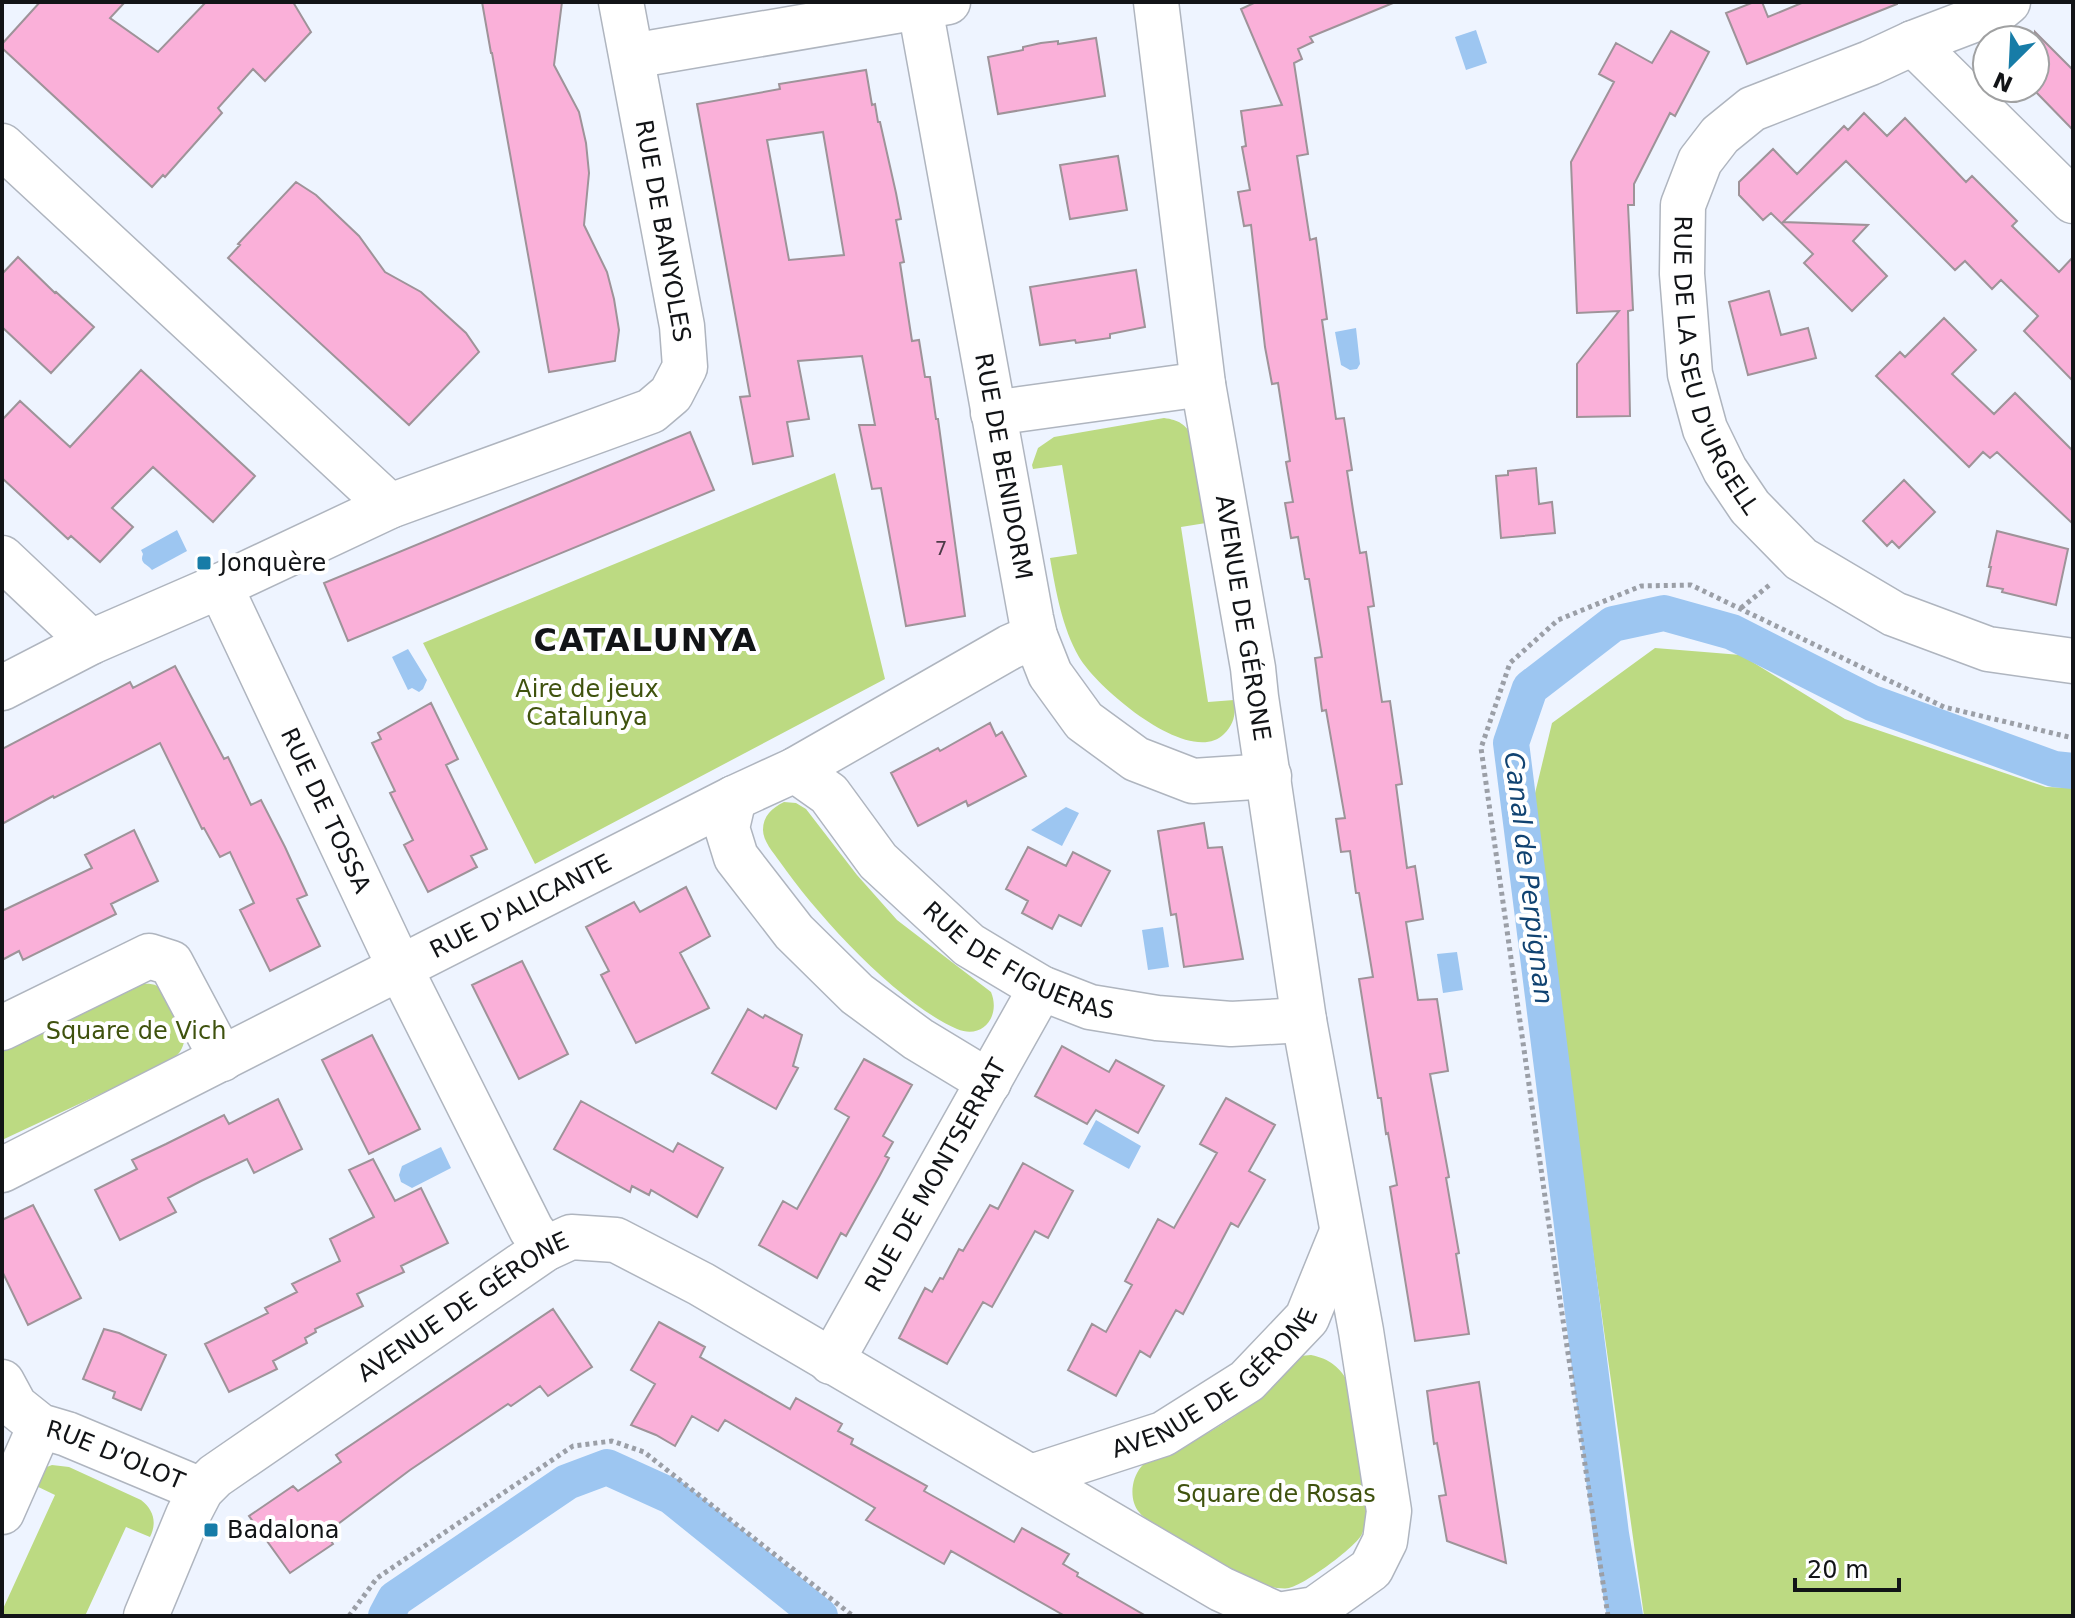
<svg xmlns="http://www.w3.org/2000/svg" width="2075" height="1618" font-family="'DejaVu Sans',sans-serif">
  <style>
    .green { fill: #bcda82 }
    .water { fill: #9dc6f1 }
    .lines { fill: none; stroke-linecap: round; stroke-linejoin: round }
    .canal { stroke: #9dc6f1; stroke-width: 36 }
    .building { fill: #fab0d9; stroke: #9e9399; stroke-width: 2; fill-rule: evenodd }
    .minor-casing { stroke: #afb5bf; stroke-width: 47 }
    .path { stroke: #9b9fa7; stroke-width: 5; stroke-dasharray: 4 4; stroke-linecap: butt }
    .minor { stroke: #fff; stroke-width: 44 }
    .poi-dot { fill: #177ca7; stroke: #fff; stroke-width: 3 }
    .labels { text-anchor: middle; dominant-baseline: central; stroke-width: 8; stroke-linejoin: round; paint-order: stroke }
    .number-label { font-size: 20px; fill: #4c3b48 }
    .street-label { font-size: 24px; fill: #121417; stroke: #fff }
    .poi-label { font-size: 24px; fill: #121417; stroke: #fff; text-anchor: start }
    .park-label { font-size: 24px; fill: #3f520e; stroke: #fff }
    .water-label { font-size: 26px; font-style: italic; fill: #114371; stroke: #fff }
    .district-label { font-size: 32px; font-weight: bold; letter-spacing: 2px; fill: #121417; stroke: #fff }
  </style>
  <rect width="100%" height="100%" fill="#eef4ff"/>
  <path class="green" d="M 1164,418 C 1179,420 1185,424 1193,437 L 1206,523 L 1181,527 L 1208,702 L 1234,700 C 1236,714 1234,724 1224,734 C 1190,768 1097,688 1079,657 C 1062,627 1056,592 1050,558 L 1077,554 L 1062,465 L 1033,469 L 1032,465 L 1038,448 L 1054,437 Z
    M 835,473 L 885,679 L 535,864 L 423,643 Z
    M 1655,648 L 1741,655 L 1845,719 L 2046,787 L 2073,788 L 2073,1616 L 1644,1616 L 1531,810 L 1552,723 Z
    M 784,802 L 796,803 L 806,809 L 857,875 L 897,920 L 991,992 C 1001,1016 983,1040 957,1029 C 897,1003 817,915 780,862 C 773,852 763,841 763,830 C 763,816 772,808 784,802 Z
    M 138,984 C 144,984 152,983 157,986 C 178,996 194,1033 179,1053 C 176,1057 172,1059 169,1062 L 2,1140 L 2,1046 Z
    M 1311,1355 C 1330,1359 1340,1367 1349,1384 L 1367,1504 C 1366,1514 1366,1525 1362,1534 C 1356,1547 1304,1585 1289,1588 C 1285,1589 1281,1588 1277,1588 C 1258,1586 1150,1528 1139,1512 C 1129,1500 1131,1479 1141,1467 C 1152,1454 1175,1449 1190,1442 C 1203,1436 1215,1429 1227,1421 C 1255,1404 1277,1378 1300,1356 Z
    M 52,1465 L 69,1467 L 141,1500 C 154,1510 157,1523 150,1537 L 126,1527 L 85,1616 L 2,1616 L 2,1611 L 55,1495 L 30,1483 L 44,1468 Z"/>
  <path class="water" d="M 1476,30 L 1487,63 L 1466,70 L 1455,37 Z
    M 1356,328 L 1360,364 L 1357,369 L 1350,370 L 1341,365 L 1335,332 Z
    M 177,530 L 187,551 L 152,570 C 148,564 139,564 143,554 L 141,550 Z
    M 408,649 L 427,680 L 423,689 L 419,692 L 412,688 L 408,690 L 392,657 Z
    M 1066,807 L 1079,813 L 1062,846 L 1031,830 Z
    M 1163,927 L 1169,967 L 1148,970 L 1142,930 Z
    M 1457,952 L 1463,990 L 1443,993 L 1437,954 Z
    M 1096,1120 L 1141,1146 L 1129,1169 L 1083,1144 Z
    M 441,1147 L 451,1168 L 412,1188 L 401,1182 L 399,1175 L 402,1166 Z"/>
  <g class="lines">
    <path class="canal" d="M 386,1616 L 395,1599 L 567,1482 L 607,1467 L 671,1496 L 820,1616
      M 1625,1616 L 1611,1534 L 1511,743 L 1530,688 L 1613,624 L 1664,613 L 1732,632 L 1872,703 L 2054,769 L 2073,771"/>
  </g>
  <path class="building" d="M 40,2 L 125,2 L 110,18 L 158,52 L 206,2 L 293,2 L 311,32 L 265,81 L 253,69 L 218,108 L 222,113 L 165,177 L 163,175 L 152,187 L 2,48 L 2,44 Z
    M 482,2 L 562,2 L 554,65 L 579,112 L 586,143 L 589,173 L 584,225 L 607,272 L 614,299 L 619,330 L 615,361 L 549,372 L 492,53 L 491,53 Z
    M 1256,2 L 1393,3 L 1310,37 L 1313,42 L 1298,49 L 1302,59 L 1294,63 L 1308,154 L 1297,156 L 1310,240 L 1316,238 L 1327,319 L 1322,320 L 1336,419 L 1344,418 L 1352,470 L 1347,471 L 1353,510 L 1360,553 L 1366,552 L 1374,606 L 1368,607 L 1382,702 L 1390,701 L 1402,784 L 1396,785 L 1407,868 L 1415,866 L 1423,919 L 1406,922 L 1418,1000 L 1437,999 L 1448,1071 L 1430,1074 L 1449,1177 L 1446,1178 L 1459,1253 L 1456,1254 L 1469,1334 L 1415,1341 L 1390,1187 L 1397,1185 L 1388,1133 L 1386,1134 L 1381,1098 L 1378,1098 L 1359,979 L 1373,977 L 1359,893 L 1356,893 L 1350,851 L 1341,852 L 1336,819 L 1345,818 L 1326,710 L 1322,711 L 1315,658 L 1322,657 L 1309,579 L 1305,579 L 1298,537 L 1291,538 L 1288,520 L 1285,503 L 1293,502 L 1286,462 L 1290,461 L 1278,383 L 1272,384 L 1265,347 L 1251,225 L 1244,226 L 1238,192 L 1250,190 L 1242,147 L 1246,146 L 1241,111 L 1282,105 L 1241,9 Z
    M 1754,2 L 1762,2 L 1768,17 L 1804,2 L 1897,2 L 1897,4 L 1747,64 L 1726,13 Z
    M 1671,31 L 1709,52 L 1675,116 L 1670,113 L 1634,184 L 1634,205 L 1628,205 L 1633,310 L 1628,311 L 1630,416 L 1577,417 L 1577,364 L 1619,311 L 1577,313 L 1571,162 L 1614,82 L 1599,74 L 1616,43 L 1652,63 Z
    M 2035,32 L 2073,70 L 2073,130 L 2035,91 Z
    M 1096,38 L 1105,96 L 998,114 L 988,57 L 1023,50 L 1023,47 L 1041,43 L 1058,41 L 1058,44 Z
    M 866,70 L 872,105 L 875,104 L 878,122 L 880,122 L 896,193 L 901,219 L 896,220 L 904,262 L 900,263 L 912,341 L 919,340 L 925,377 L 930,377 L 936,419 L 938,419 L 965,616 L 906,626 L 881,488 L 872,489 L 859,425 L 875,425 L 862,356 L 798,361 L 809,419 L 787,422 L 793,456 L 753,464 L 740,397 L 750,396 L 697,104 L 780,89 L 779,84 ZM 823,132 L 844,255 L 789,260 L 767,140 Z
    M 1864,113 L 1887,136 L 1905,118 L 1966,182 L 1972,176 L 2017,221 L 2012,226 L 2059,272 L 2073,257 L 2073,381 L 2024,331 L 2038,316 L 2001,280 L 1992,289 L 1965,261 L 1955,270 L 1846,161 L 1783,222 L 1868,225 L 1853,241 L 1887,276 L 1852,311 L 1804,263 L 1813,254 L 1771,213 L 1763,220 L 1739,195 L 1739,182 L 1773,149 L 1797,174 L 1844,126 L 1848,130 Z
    M 1118,156 L 1127,210 L 1070,219 L 1060,165 Z
    M 296,182 L 316,195 L 359,236 L 385,272 L 421,292 L 466,333 L 479,352 L 409,425 L 228,258 L 240,245 L 238,244 Z
    M 18,257 L 55,293 L 56,292 L 94,327 L 51,373 L 2,327 L 2,274 Z
    M 1136,270 L 1145,327 L 1110,334 L 1110,338 L 1076,343 L 1075,340 L 1040,345 L 1030,287 Z
    M 1769,291 L 1781,335 L 1808,328 L 1816,358 L 1748,375 L 1729,302 Z
    M 1944,318 L 1976,350 L 1952,374 L 1994,414 L 2015,393 L 2073,451 L 2073,524 L 1997,452 L 1990,458 L 1983,452 L 1969,467 L 1876,376 L 1900,352 L 1905,357 Z
    M 141,370 L 255,476 L 213,522 L 153,467 L 112,508 L 133,527 L 100,562 L 71,536 L 68,539 L 2,478 L 2,420 L 20,401 L 70,447 Z
    M 690,432 L 714,490 L 348,641 L 324,583 Z
    M 1536,468 L 1539,504 L 1552,502 L 1555,533 L 1501,538 L 1496,476 L 1508,475 L 1508,471 Z
    M 1904,480 L 1935,512 L 1899,548 L 1892,541 L 1887,546 L 1863,521 Z
    M 1997,531 L 2068,549 L 2056,605 L 2002,592 L 2003,589 L 1987,586 L 1991,567 L 1989,567 Z
    M 175,666 L 224,759 L 228,757 L 251,805 L 261,800 L 285,847 L 307,895 L 297,899 L 320,946 L 270,971 L 240,910 L 254,903 L 230,852 L 220,857 L 204,828 L 202,829 L 160,743 L 54,798 L 53,796 L 2,824 L 2,749 L 130,682 L 133,688 Z
    M 431,703 L 458,759 L 446,765 L 487,849 L 471,856 L 477,867 L 428,892 L 404,845 L 413,840 L 390,793 L 395,791 L 372,743 L 381,739 L 378,733 Z
    M 990,723 L 996,736 L 1002,732 L 1026,776 L 968,806 L 966,801 L 918,826 L 891,773 L 938,748 L 940,751 Z
    M 1204,823 L 1208,848 L 1222,847 L 1243,959 L 1184,967 L 1176,914 L 1171,915 L 1158,831 Z
    M 134,830 L 158,881 L 111,904 L 116,914 L 23,960 L 19,951 L 2,960 L 2,911 L 92,868 L 85,855 Z
    M 1028,847 L 1066,866 L 1073,852 L 1110,871 L 1081,926 L 1059,915 L 1052,929 L 1022,913 L 1028,901 L 1006,889 Z
    M 686,887 L 710,936 L 680,953 L 709,1008 L 636,1043 L 601,975 L 609,971 L 586,927 L 634,902 L 640,912 Z
    M 522,961 L 568,1054 L 519,1079 L 472,985 Z
    M 748,1009 L 763,1018 L 765,1015 L 802,1035 L 793,1066 L 798,1068 L 776,1109 L 712,1073 Z
    M 372,1035 L 420,1129 L 369,1154 L 322,1060 Z
    M 1062,1046 L 1109,1072 L 1116,1060 L 1164,1086 L 1138,1133 L 1096,1110 L 1087,1124 L 1035,1096 Z
    M 864,1059 L 912,1085 L 883,1136 L 893,1142 L 885,1156 L 889,1158 L 880,1175 L 846,1236 L 841,1233 L 817,1278 L 759,1245 L 783,1201 L 797,1209 L 849,1117 L 835,1109 Z
    M 1226,1098 L 1275,1125 L 1249,1171 L 1265,1180 L 1238,1227 L 1231,1223 L 1183,1314 L 1176,1310 L 1150,1357 L 1140,1351 L 1116,1396 L 1068,1370 L 1092,1324 L 1106,1332 L 1132,1285 L 1125,1281 L 1158,1219 L 1174,1228 L 1217,1153 L 1200,1144 Z
    M 278,1099 L 302,1149 L 254,1173 L 247,1159 L 201,1181 L 168,1198 L 176,1212 L 120,1240 L 95,1190 L 137,1169 L 132,1160 L 166,1144 L 224,1115 L 229,1124 Z
    M 581,1101 L 673,1152 L 678,1143 L 723,1168 L 697,1217 L 651,1190 L 649,1195 L 632,1186 L 630,1192 L 554,1149 Z
    M 373,1159 L 395,1201 L 421,1188 L 448,1243 L 401,1266 L 404,1272 L 357,1294 L 363,1306 L 315,1329 L 316,1332 L 305,1338 L 307,1343 L 273,1361 L 277,1369 L 229,1392 L 205,1344 L 268,1313 L 265,1308 L 297,1292 L 292,1284 L 340,1261 L 330,1239 L 374,1217 L 349,1170 Z
    M 1023,1163 L 1073,1191 L 1048,1238 L 1035,1231 L 992,1307 L 983,1302 L 947,1364 L 899,1338 L 925,1288 L 932,1292 L 940,1278 L 943,1279 L 959,1249 L 963,1251 L 990,1205 L 998,1209 Z
    M 33,1205 L 81,1298 L 28,1325 L 2,1271 L 2,1220 Z
    M 553,1309 L 592,1367 L 548,1396 L 540,1386 L 511,1406 L 508,1404 L 410,1470 L 326,1533 L 333,1544 L 290,1573 L 249,1516 L 293,1486 L 298,1491 L 341,1462 L 336,1455 Z
    M 659,1322 L 705,1347 L 700,1357 L 790,1409 L 796,1398 L 842,1424 L 838,1431 L 853,1439 L 851,1444 L 927,1486 L 924,1491 L 949,1505 L 1014,1542 L 1022,1528 L 1069,1554 L 1063,1564 L 1078,1573 L 1077,1576 L 1146,1616 L 1065,1616 L 951,1551 L 944,1564 L 866,1520 L 875,1508 L 725,1420 L 718,1431 L 692,1416 L 675,1446 L 656,1435 L 631,1425 L 655,1384 L 631,1370 Z
    M 104,1329 L 119,1333 L 166,1355 L 141,1410 L 113,1398 L 115,1392 L 83,1379 Z
    M 1479,1382 L 1496,1497 L 1506,1563 L 1447,1541 L 1439,1496 L 1446,1495 L 1437,1443 L 1434,1444 L 1427,1391 Z"/>
  <g class="lines">
    <g class="minor-casing">
      <g id="minor">
        <path id="s1" d="M 919,2 L 1031,618 L 1035,636 L 1050,674 L 1084,721 L 1136,759 L 1193,781 L 1269,776"/>
        <path id="s2" d="M 2008,2 L 1997,11 L 1913,43 L 1870,63 L 1752,109 L 1720,135 L 1700,161 L 1683,205 L 1682,274 L 1690,374 L 1705,429 L 1725,470 L 1750,507 L 1801,559 L 1894,614 L 1988,649 L 2073,661"/>
        <path d="M 1913,43 L 2073,201"/>
        <path d="M 632,56 L 948,2"/>
        <path d="M 2,146 L 390,506"/>
        <path d="M 993,413 L 1203,384"/>
        <path d="M 2,558 L 91,642"/>
        <path id="s3" d="M 220,586 L 400,968 L 531,1229 L 545,1249"/>
        <path d="M 2,688 L 91,642 L 220,586 L 390,506 L 651,411 L 671,394 L 685,367 L 682,326 L 621,2"/>
        <path id="s4" d="M 795,770 L 829,794 L 878,861 L 969,945 L 1041,988 L 1090,1007 L 1157,1018 L 1231,1024 L 1304,1020"/>
        <path d="M 734,798 L 727,828 L 736,857 L 794,932 L 857,994 L 918,1039 L 989,1082"/>
        <path d="M 2,1028 L 149,956 L 171,963 L 222,1059"/>
        <path id="s5" d="M 2,1170 L 734,798 L 795,770 L 1010,647 L 1035,636"/>
        <path id="s6" d="M 831,1362 L 1041,988"/>
        <path id="s7" d="M 2,1382 L 15,1406 L 40,1426 L 67,1434 L 201,1490"/>
        <path id="s8" d="M 1031,1477 L 1163,1434 L 1247,1381 L 1307,1318 L 1342,1232"/>
        <path d="M 2,1512 L 40,1426"/>
        <path id="s9" d="M 146,1616 L 188,1515 L 201,1490 L 215,1476 L 545,1249 L 571,1237 L 616,1240 L 701,1284 L 1221,1589 L 1278,1615 L 1315,1609 L 1371,1569 L 1385,1541 L 1389,1511 L 1361,1331 L 1304,1020 L 1256,697 L 1253,668 L 1203,384 L 1156,2"/>
      </g>
    </g>
    <path class="path" d="M 1741,608 L 1772,583
      M 349,1616 L 377,1578 L 573,1446 L 612,1441 L 644,1452 L 853,1616
      M 1608,1616 L 1556,1274 L 1481,748 L 1510,663 L 1558,620 L 1641,586 L 1691,585 L 1944,707 L 2073,738"/>
    <use href="#minor" class="minor"/>
  </g>
  <g class="poi-dot">
    <rect x="196" y="555" width="16" height="16" rx="4"/>
    <rect x="203" y="1522" width="16" height="16" rx="4"/>
  </g>
  <g class="labels">
    <g class="number-label">
      <text x="941" y="548">7</text>
    </g>
    <g class="street-label">
      <text transform="translate(663 231) rotate(80)">RUE DE BANYOLES</text>
      <text stroke="none"><textPath href="#s2" startOffset="566">RUE DE LA SEU D'URGELL</textPath></text>
      <text stroke="none"><textPath href="#s1" startOffset="472">RUE DE BENIDORM</textPath></text>
      <text transform="translate(1243 618) rotate(81)">AVENUE DE GÉRONE</text>
      <text stroke="none"><textPath href="#s3" startOffset="248">RUE DE TOSSA</textPath></text>
      <text stroke="none"><textPath href="#s5" startOffset="582">RUE D'ALICANTE</textPath></text>
      <text stroke="none"><textPath href="#s4" startOffset="300">RUE DE FIGUERAS</textPath></text>
      <text stroke="none"><textPath href="#s6" startOffset="214">RUE DE MONTSERRAT</textPath></text>
      <text stroke="none"><textPath href="#s9" startOffset="458">AVENUE DE GÉRONE</textPath></text>
      <text stroke="none"><textPath href="#s8" startOffset="210">AVENUE DE GÉRONE</textPath></text>
      <text stroke="none"><textPath href="#s7" startOffset="140">RUE D'OLOT</textPath></text>
    </g>
    <g class="poi-label">
      <text x="220" y="563">Jonquère</text>
      <text x="227" y="1530">Badalona</text>
    </g>
    <g class="park-label">
      <text x="587" y="689">Aire de jeux<tspan x="587" dy="28">Catalunya</tspan></text>
      <text x="136" y="1031">Square de Vich</text>
      <text x="1276" y="1494">Square de Rosas</text>
    </g>
    <g class="water-label">
      <text transform="translate(1529 878) rotate(83)">Canal de Perpignan</text>
    </g>
    <g class="district-label">
      <text x="646" y="640">CATALUNYA</text>
    </g>
  </g>
  <rect width="2075" height="1618" fill="none" stroke="#121417" stroke-width="8"/>
  <g transform="translate(2011 64) rotate(204)"><circle r="38" fill="#ffffff" stroke="#a0a1a2" stroke-width="2"/>
  <path d="M0-6L14 30L0 20L-14 30Z" fill="#177ca7"/>
  <text y="-12" font-size="22" font-weight="bold" text-anchor="middle" fill="#121417">N</text>
  </g>
  <path d="M1795 1578v12h104v-12" fill="none" stroke="#121417" stroke-width="4"/>
  <text x="1807" y="1578" font-size="24" fill="#121417" stroke="#ffffff" stroke-width="6" paint-order="stroke">20 m</text>
</svg>
